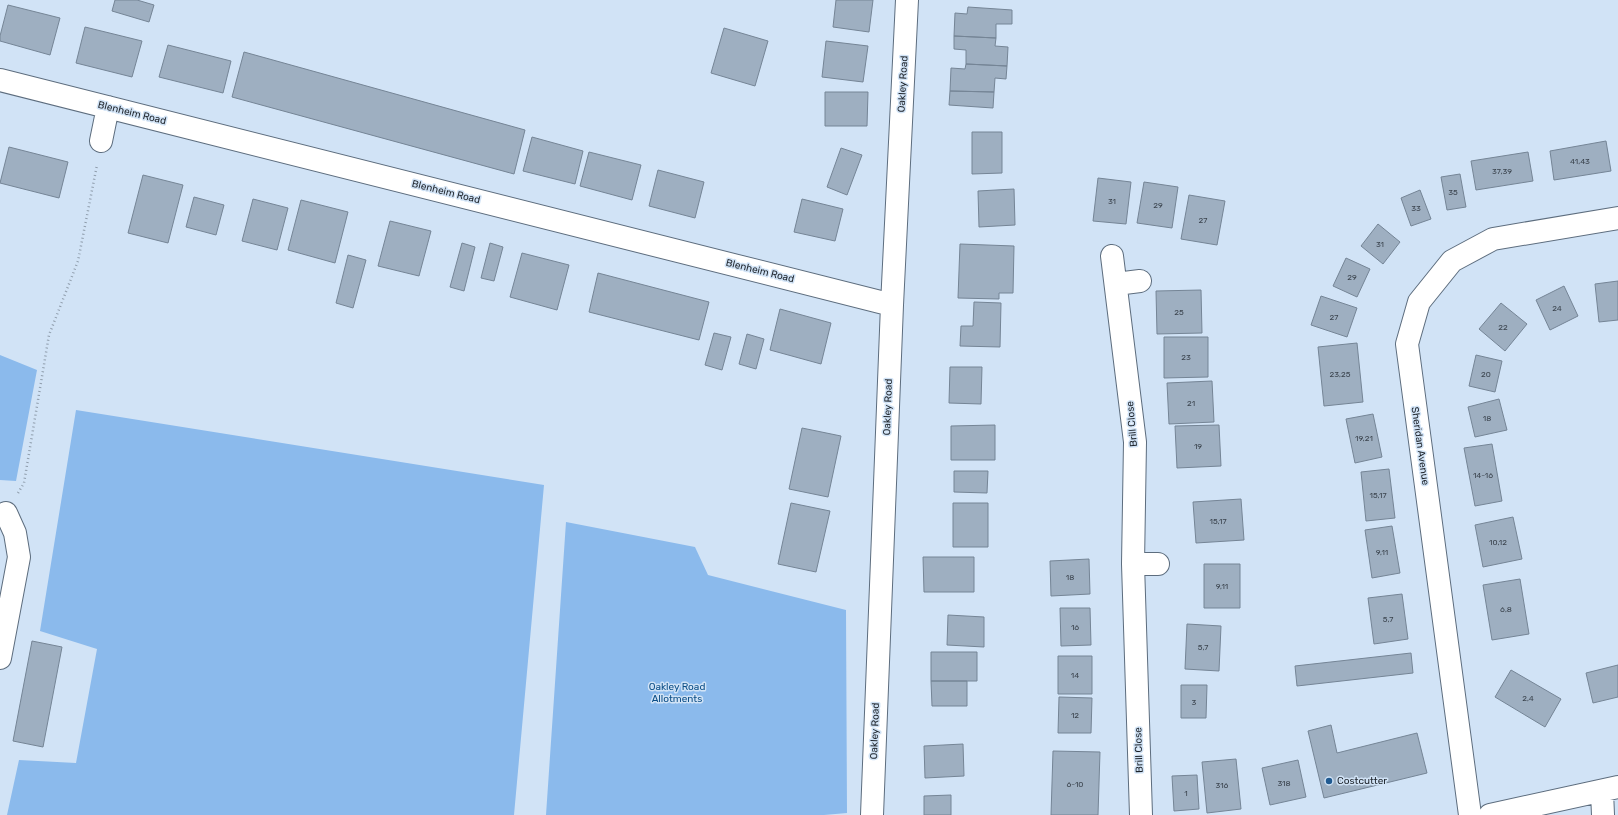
<svg xmlns="http://www.w3.org/2000/svg" width="1618" height="815" font-family="Rubik,sans-serif">
  <style>
    .green { fill: #8bbaec }
    .building { fill: #9eafc1; stroke: #758596 }
    .lines { fill: none; stroke-linecap: round; stroke-linejoin: round }
    .minor-casing { stroke: #5d6d7e; stroke-width: 24 }
    .path { stroke: #909ead; stroke-width: 2.5; stroke-dasharray: 1 3; stroke-linecap: butt }
    .minor { stroke: #fff; stroke-width: 22 }
    .poi-dot { fill: #205a91; stroke: #d1e3f6; stroke-width: 1.5 }
    .labels { text-anchor: middle; dominant-baseline: central; stroke-width: 3; stroke-linejoin: round; paint-order: stroke }
    .number-label { font-size: 8px; fill: #3c454f }
    .street-label { font-size: 10px; fill: #1c2229; stroke: #d1e3f6 }
    .park-label { font-size: 10px; fill: #0a4d86; stroke: #d1e3f6 }
    .poi-label { font-size: 10px; fill: #1c2229; stroke: #d1e3f6; text-anchor: start }
  </style>
  <rect width="100%" height="100%" fill="#d1e3f6"/>
  <path class="green" d="M 0,355 L 37,370 L 16,481 L 0,480 Z
    M 76,410 L 544,485 L 514,815 L 7,815 L 19,760 L 76,763 L 97,649 L 40,631 Z
    M 566,522 L 695,547 L 708,575 L 846,610 L 847,813 L 824,815 L 546,815 Z"/>
  <path class="building" d="M 115,0 L 137,0 L 154,5 L 149,22 L 112,11 Z
    M 836,0 L 873,0 L 869,32 L 833,27 Z
    M 8,5 L 60,18 L 50,55 L 0,41 L 0,36 Z
    M 968,7 L 1012,10 L 1012,24 L 996,24 L 996,38 L 954,36 L 955,13 L 967,14 Z
    M 85,27 L 142,41 L 132,77 L 76,63 Z
    M 724,28 L 768,41 L 755,86 L 711,73 Z
    M 954,36 L 996,38 L 995,46 L 1008,47 L 1007,66 L 966,64 L 966,50 L 954,49 Z
    M 826,41 L 868,46 L 863,82 L 822,77 Z
    M 168,45 L 231,61 L 223,93 L 159,77 Z
    M 244,52 L 525,130 L 514,174 L 232,97 Z
    M 966,64 L 1007,66 L 1006,79 L 995,78 L 994,92 L 950,91 L 951,68 L 965,69 Z
    M 950,91 L 994,92 L 993,108 L 949,105 Z
    M 825,92 L 868,92 L 867,126 L 825,126 Z
    M 972,132 L 1002,132 L 1002,173 L 972,174 Z
    M 532,137 L 583,151 L 575,184 L 523,171 Z
    M 1606,141 L 1611,171 L 1554,180 L 1550,151 Z
    M 9,147 L 68,162 L 59,198 L 0,183 Z
    M 841,148 L 862,155 L 847,195 L 827,187 Z
    M 589,152 L 641,165 L 632,200 L 580,186 Z
    M 1528,152 L 1533,181 L 1476,190 L 1471,161 Z
    M 658,170 L 704,182 L 695,218 L 649,206 Z
    M 1460,174 L 1466,207 L 1447,210 L 1441,177 Z
    M 143,175 L 183,185 L 168,243 L 128,233 Z
    M 1098,178 L 1131,182 L 1126,224 L 1093,221 Z
    M 1144,182 L 1178,187 L 1172,228 L 1137,223 Z
    M 1014,189 L 1015,225 L 979,227 L 978,191 Z
    M 1420,190 L 1431,219 L 1411,226 L 1401,198 Z
    M 1189,195 L 1225,201 L 1217,245 L 1181,239 Z
    M 194,197 L 224,205 L 216,235 L 186,227 Z
    M 253,199 L 288,208 L 277,250 L 242,241 Z
    M 802,199 L 843,209 L 835,241 L 794,232 Z
    M 301,200 L 348,212 L 335,263 L 288,250 Z
    M 390,221 L 431,231 L 419,276 L 378,266 Z
    M 1378,224 L 1400,242 L 1383,264 L 1361,246 Z
    M 462,243 L 475,247 L 464,291 L 450,287 Z
    M 490,243 L 503,247 L 494,281 L 481,278 Z
    M 960,244 L 1014,246 L 1013,293 L 999,293 L 999,299 L 958,298 Z
    M 522,253 L 569,265 L 557,310 L 510,297 Z
    M 348,255 L 366,260 L 353,308 L 336,303 Z
    M 1346,258 L 1370,269 L 1357,297 L 1333,286 Z
    M 598,273 L 709,302 L 699,340 L 589,312 Z
    M 1618,281 L 1618,320 L 1599,322 L 1595,284 Z
    M 1564,286 L 1578,316 L 1550,330 L 1536,300 Z
    M 1201,290 L 1202,333 L 1157,334 L 1156,291 Z
    M 1321,296 L 1357,308 L 1347,337 L 1311,325 Z
    M 974,302 L 1001,303 L 1000,347 L 960,346 L 961,326 L 973,326 Z
    M 1501,303 L 1527,324 L 1505,351 L 1479,329 Z
    M 780,309 L 831,323 L 821,364 L 770,350 Z
    M 714,333 L 731,337 L 722,370 L 705,365 Z
    M 747,334 L 764,339 L 756,369 L 739,364 Z
    M 1164,337 L 1208,337 L 1208,377 L 1164,378 Z
    M 1357,343 L 1363,402 L 1324,406 L 1318,347 Z
    M 1476,355 L 1502,361 L 1495,392 L 1469,386 Z
    M 950,367 L 982,367 L 981,404 L 949,403 Z
    M 1212,381 L 1214,422 L 1169,424 L 1167,383 Z
    M 1499,399 L 1507,430 L 1475,437 L 1468,407 Z
    M 1373,414 L 1382,457 L 1355,463 L 1346,419 Z
    M 995,425 L 995,460 L 951,460 L 951,426 Z
    M 1219,425 L 1221,466 L 1177,468 L 1175,426 Z
    M 802,428 L 841,436 L 828,497 L 789,489 Z
    M 1492,444 L 1502,501 L 1475,506 L 1464,448 Z
    M 1389,469 L 1395,518 L 1366,521 L 1361,472 Z
    M 954,471 L 988,471 L 987,493 L 954,492 Z
    M 1241,499 L 1244,540 L 1196,543 L 1193,502 Z
    M 791,503 L 830,511 L 816,572 L 778,564 Z
    M 953,503 L 988,503 L 988,547 L 953,547 Z
    M 1513,517 L 1522,559 L 1483,567 L 1475,525 Z
    M 1392,526 L 1400,573 L 1372,578 L 1365,530 Z
    M 923,557 L 974,557 L 974,592 L 924,592 Z
    M 1089,559 L 1090,594 L 1051,596 L 1050,561 Z
    M 1204,564 L 1240,564 L 1240,608 L 1204,608 Z
    M 1520,579 L 1529,634 L 1492,640 L 1483,585 Z
    M 1402,594 L 1408,639 L 1374,644 L 1368,598 Z
    M 1060,608 L 1090,608 L 1091,645 L 1061,646 Z
    M 948,615 L 984,617 L 984,647 L 947,645 Z
    M 1187,624 L 1221,626 L 1219,671 L 1185,669 Z
    M 32,641 L 62,647 L 43,747 L 13,741 Z
    M 931,652 L 977,652 L 977,681 L 931,681 Z
    M 1411,653 L 1413,673 L 1297,686 L 1295,666 Z
    M 1058,656 L 1092,656 L 1092,694 L 1058,694 Z
    M 1618,665 L 1618,697 L 1593,703 L 1586,673 Z
    M 1511,670 L 1561,699 L 1545,727 L 1495,697 Z
    M 931,681 L 967,681 L 967,706 L 932,706 Z
    M 1181,685 L 1207,685 L 1206,718 L 1181,718 Z
    M 1059,697 L 1092,698 L 1091,733 L 1058,733 Z
    M 1331,725 L 1337,753 L 1417,733 L 1427,773 L 1324,798 L 1308,731 Z
    M 963,744 L 964,776 L 925,778 L 924,746 Z
    M 1053,751 L 1100,752 L 1098,815 L 1051,815 Z
    M 1236,759 L 1241,809 L 1207,813 L 1202,762 Z
    M 1298,760 L 1306,797 L 1270,805 L 1262,768 Z
    M 1197,775 L 1199,809 L 1174,811 L 1172,776 Z
    M 951,795 L 951,815 L 924,815 L 924,796 Z"/>
  <g class="lines">
    <g class="minor-casing">
      <path id="minor" d="M 0,80 L 892,305
        M 101,141 L 108,107
        M 1112,256 L 1135,442 L 1133,564 L 1141,815
        M 1116,284 L 1140,281
        M 1133,564 L 1158,564
        M 0,658 L 19,557 L 15,533 L 6,513
        M 1602,791 L 1603,815
        M 872,815 L 892,305 L 907,0
        M 1470,815 L 1407,344 L 1419,302 L 1452,261 L 1493,239 L 1618,218
        M 1490,815 L 1618,787"/>
    </g>
    <path class="path" d="M 18,493 L 24,483 L 49,335 L 78,261 L 97,165"/>
    <use href="#minor" class="minor"/>
  </g>
  <circle class="poi-dot" cx="1329" cy="781" r="4"/>
  <g class="labels">
    <g class="number-label">
      <text x="1580" y="161">41,43</text>
      <text x="1502" y="171">37,39</text>
      <text x="1453" y="192">35</text>
      <text x="1112" y="201">31</text>
      <text x="1158" y="205">29</text>
      <text x="1416" y="208">33</text>
      <text x="1203" y="220">27</text>
      <text x="1380" y="244">31</text>
      <text x="1352" y="277">29</text>
      <text x="1557" y="308">24</text>
      <text x="1179" y="312">25</text>
      <text x="1334" y="317">27</text>
      <text x="1503" y="327">22</text>
      <text x="1186" y="357">23</text>
      <text x="1340" y="374">23,25</text>
      <text x="1486" y="374">20</text>
      <text x="1191" y="403">21</text>
      <text x="1487" y="418">18</text>
      <text x="1364" y="438">19,21</text>
      <text x="1198" y="446">19</text>
      <text x="1483" y="475">14-16</text>
      <text x="1378" y="495">15,17</text>
      <text x="1218" y="521">15,17</text>
      <text x="1498" y="542">10,12</text>
      <text x="1382" y="552">9,11</text>
      <text x="1070" y="577">18</text>
      <text x="1222" y="586">9,11</text>
      <text x="1506" y="609">6,8</text>
      <text x="1388" y="619">5,7</text>
      <text x="1075" y="627">16</text>
      <text x="1203" y="647">5,7</text>
      <text x="1075" y="675">14</text>
      <text x="1528" y="698">2,4</text>
      <text x="1194" y="702">3</text>
      <text x="1075" y="715">12</text>
      <text x="1284" y="783">318</text>
      <text x="1075" y="784">6-10</text>
      <text x="1222" y="785">316</text>
      <text x="1186" y="793">1</text>
    </g>
    <g class="street-label">
      <text transform="translate(903 84) rotate(-87)">Oakley Road</text>
      <text transform="translate(132 113) rotate(14)">Blenheim Road</text>
      <text transform="translate(446 192) rotate(14)">Blenheim Road</text>
      <text transform="translate(760 271) rotate(14)">Blenheim Road</text>
      <text transform="translate(888 407) rotate(-88)">Oakley Road</text>
      <text transform="translate(1132 424) rotate(-95)">Brill Close</text>
      <text transform="translate(1420 446) rotate(82)">Sheridan Avenue</text>
      <text transform="translate(875 731) rotate(-88)">Oakley Road</text>
      <text transform="translate(1139 750) rotate(-92)">Brill Close</text>
    </g>
    <g class="park-label">
      <text x="677" y="687">Oakley Road<tspan x="677" dy="12">Allotments</tspan></text>
    </g>
    <g class="poi-label">
      <text x="1337" y="781">Costcutter</text>
    </g>
  </g>
</svg>
